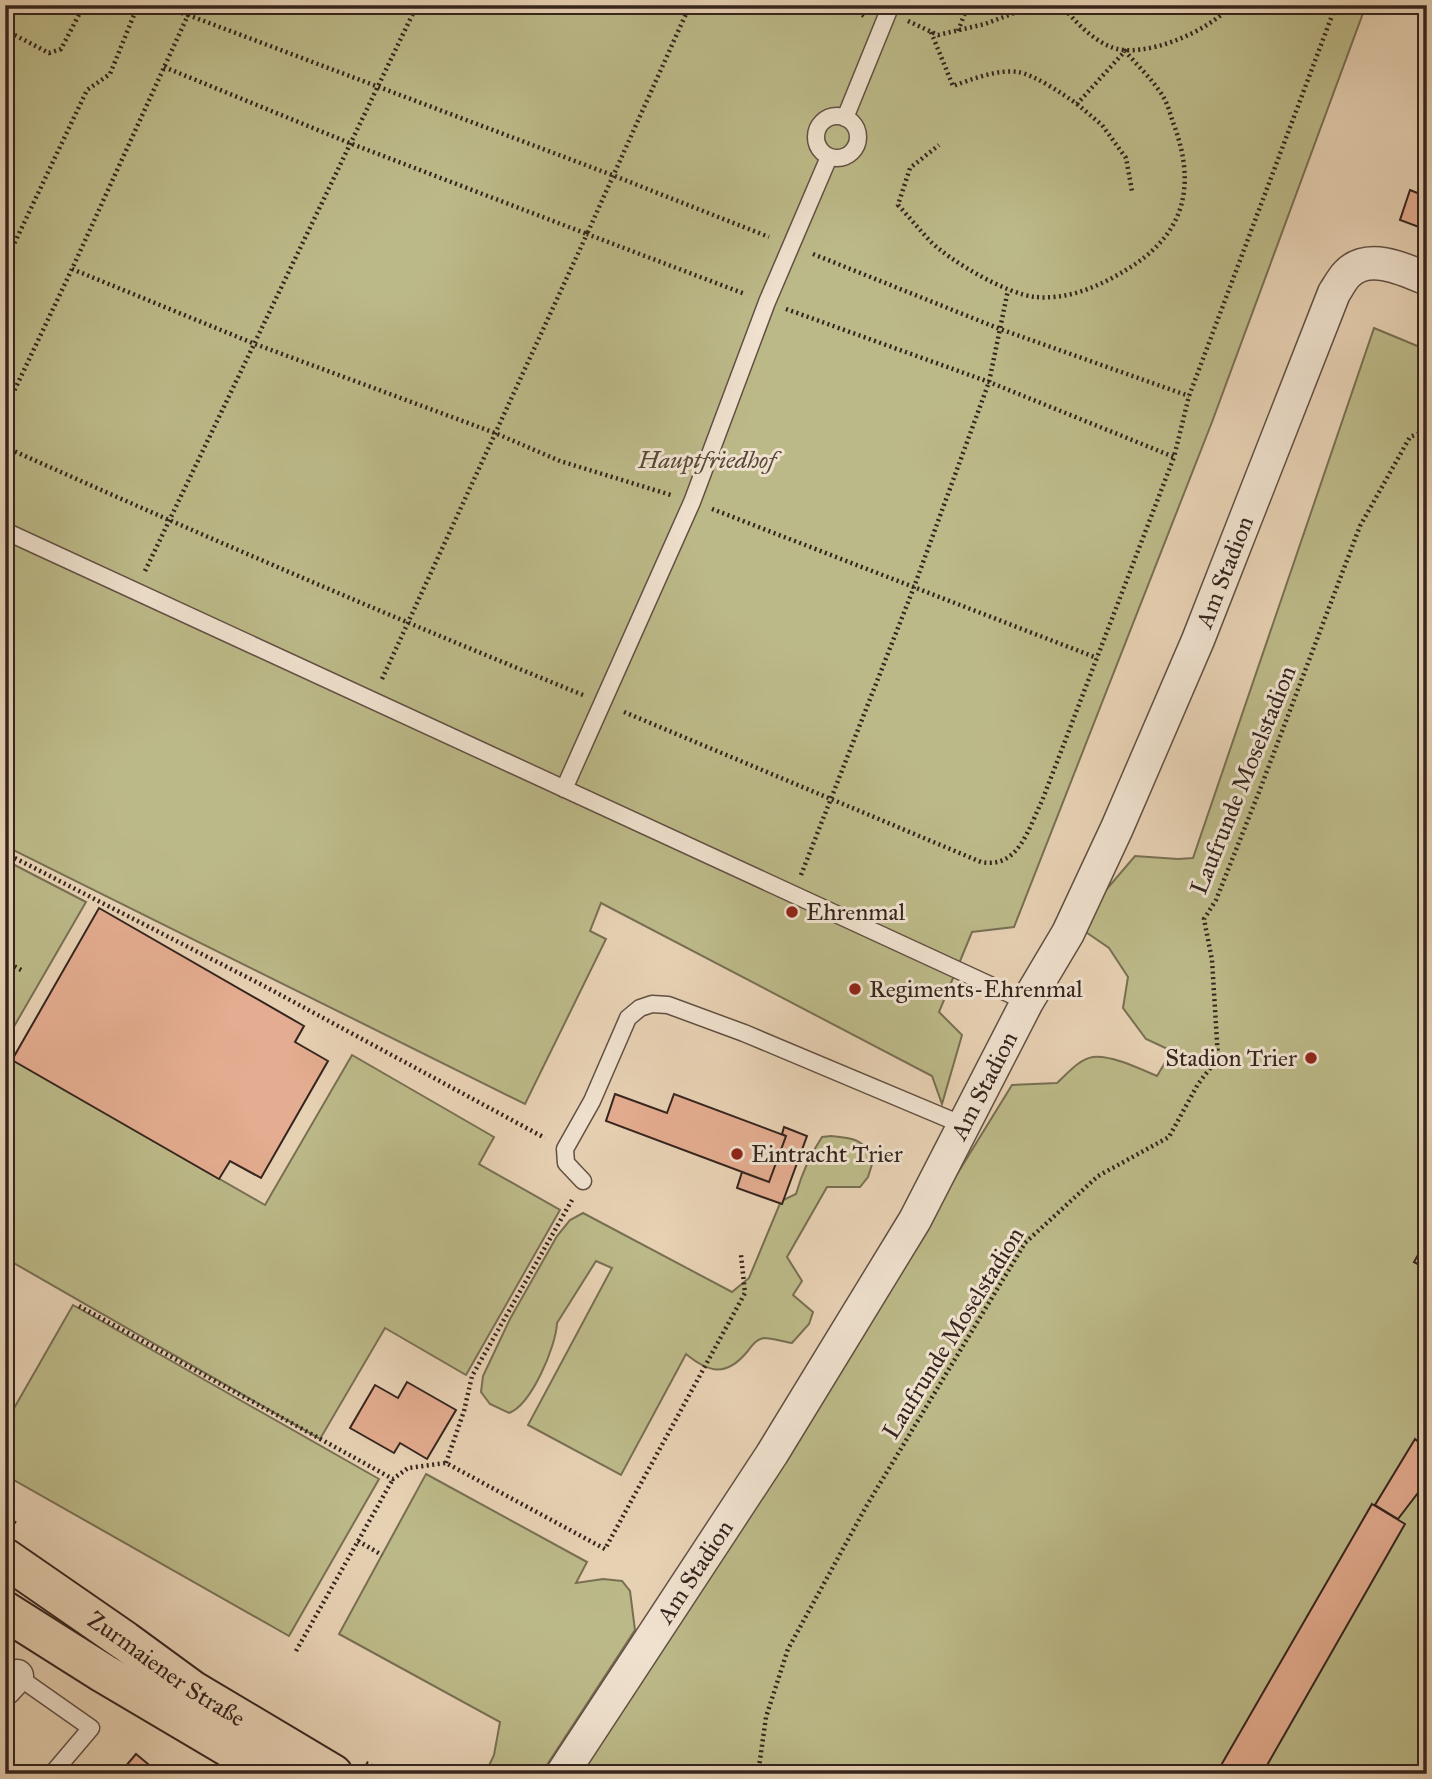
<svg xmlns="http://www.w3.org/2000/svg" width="1432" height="1779" font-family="'IM FELL Great Primer',serif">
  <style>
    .green { fill: #bcb988; stroke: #786f53; stroke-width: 2 }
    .building { fill: #e4ac90; stroke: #35251e; stroke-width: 2 }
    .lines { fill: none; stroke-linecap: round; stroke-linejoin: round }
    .service-casing { stroke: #625043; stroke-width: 19 }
    .minor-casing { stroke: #625043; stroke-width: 35 }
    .primary-casing { stroke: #35251e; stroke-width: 42 }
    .path { stroke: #35251e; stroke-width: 4.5; stroke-dasharray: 2 3.5; stroke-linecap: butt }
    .service { stroke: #efe1ce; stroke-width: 16 }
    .minor { stroke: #efe1ce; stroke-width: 32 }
    .primary { stroke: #e7d1b3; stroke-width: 38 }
    .poi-dot { fill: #8f2418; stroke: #efe1ce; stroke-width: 2.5 }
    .labels { text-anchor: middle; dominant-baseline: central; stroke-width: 6; stroke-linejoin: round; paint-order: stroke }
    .park-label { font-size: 24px; font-style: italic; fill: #574a38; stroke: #efe1ce }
    .street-label { font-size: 24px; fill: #35251e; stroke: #efe1ce }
    .poi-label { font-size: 24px; fill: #35251e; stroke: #efe1ce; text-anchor: start }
  </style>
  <rect width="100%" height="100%" fill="#e7d1b3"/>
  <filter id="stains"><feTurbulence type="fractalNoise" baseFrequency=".00286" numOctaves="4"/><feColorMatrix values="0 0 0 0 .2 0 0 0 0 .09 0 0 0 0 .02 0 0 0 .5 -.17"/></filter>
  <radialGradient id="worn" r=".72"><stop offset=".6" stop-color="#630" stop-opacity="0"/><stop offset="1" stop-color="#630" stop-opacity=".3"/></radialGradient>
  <path class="green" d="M 5,5 L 1366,5 L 1212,422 L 1014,927 L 972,932 L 939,1012 L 962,1035 L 942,1104 L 932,1076 L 601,903 L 590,931 L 606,939 L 525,1104 L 5,846 Z
    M 1374,328 L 1427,350 L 1427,1774 L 579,1774 L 771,1476 L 1012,1085 L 1057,1083 C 1066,1075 1079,1059 1093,1057 C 1112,1055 1140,1069 1157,1076 L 1172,1051 L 1146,1039 L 1123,1008 L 1128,977 L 1109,948 L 1080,928 L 1080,910 L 1106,890 L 1135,856 L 1178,859 L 1193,858 Z
    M 5,860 L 86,902 L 5,1042 Z
    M 352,1055 L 494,1137 L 479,1164 L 560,1210 L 466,1375 L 385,1328 L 320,1439 L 5,1258 L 5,1071 L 12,1060 L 265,1205 Z
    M 831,1136 C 854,1138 862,1139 874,1158 L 868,1177 L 860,1187 L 827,1187 L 787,1257 L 802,1281 L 793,1295 L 813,1312 L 809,1324 L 792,1343 C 784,1342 772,1338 764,1338 C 756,1339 752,1346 747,1352 C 726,1377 709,1373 686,1354 L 621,1475 L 528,1425 L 612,1268 L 596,1261 L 557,1323 C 556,1347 531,1405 509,1413 L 490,1404 L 481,1392 L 483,1376 L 510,1319 L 557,1236 L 570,1220 L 583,1213 L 732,1292 L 749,1278 L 781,1201 L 796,1194 C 802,1173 810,1155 822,1137 Z
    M 73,1305 L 379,1479 L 289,1636 L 5,1475 L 5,1424 Z
    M 426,1474 L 587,1562 L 576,1583 L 603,1579 L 622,1581 L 630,1591 L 635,1630 L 541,1774 L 485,1774 L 494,1755 L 500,1722 L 339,1634 Z"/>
  <path class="building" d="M 1410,190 L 1427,197 L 1427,230 L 1400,220 Z
    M 99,908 L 304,1026 L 295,1042 L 328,1061 L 261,1178 L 230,1161 L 219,1179 L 12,1060 Z
    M 615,1094 L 667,1113 L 674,1094 L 786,1136 L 769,1182 L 606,1121 Z
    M 784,1127 L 807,1136 L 782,1204 L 737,1188 L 742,1172 L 769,1182 L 786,1136 L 782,1134 Z
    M 1427,1239 L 1427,1269 L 1414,1262 Z
    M 407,1382 L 456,1410 L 427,1459 L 400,1443 L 394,1453 L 350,1428 L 375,1385 L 398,1398 Z
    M 1415,1439 L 1423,1446 L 1427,1443 L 1427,1481 L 1398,1519 L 1375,1505 Z
    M 1372,1504 L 1405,1524 L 1262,1774 L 1216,1774 Z
    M 136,1754 L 160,1774 L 119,1774 Z"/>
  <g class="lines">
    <g class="service-casing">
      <path id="service" d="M816 137a21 21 0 1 1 42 0a21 21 0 1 1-42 0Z
        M 845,118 L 891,5
        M 5,531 L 1027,1002
        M 564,789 L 692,502 L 767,302 L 829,157
        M 583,1181 L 566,1163 L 565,1149 L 592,1101 L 628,1018 L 640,1008 L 652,1004 L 668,1005 L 744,1033 L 963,1125
        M 17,1676 L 91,1728 L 52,1774"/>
    </g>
    <g class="minor-casing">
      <g id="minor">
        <path d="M 5,1689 L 17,1676"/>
        <path id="s1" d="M 562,1774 L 772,1454 L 915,1220 L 1027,1002 L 1068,933 L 1117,828 L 1198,640 L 1334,293 C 1338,287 1342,279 1347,274 C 1368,252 1404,269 1427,279"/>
      </g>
    </g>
    <g class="primary-casing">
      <g id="primary">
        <path id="s2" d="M 5,1558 L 125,1641 L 192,1690 L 333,1774"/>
        <path d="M 5,1611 L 103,1673 L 274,1774"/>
      </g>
    </g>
    <path class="path" d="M 193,5 L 188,15 L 612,175 L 769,237
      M 849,5 L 864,16
      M 1061,5 C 1075,21 1091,39 1111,47 C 1143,60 1210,31 1231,5
      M 908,21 L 938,35 L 985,24 L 1035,5
      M 5,30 L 49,53 L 61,49 L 84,5
      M 958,31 L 968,5
      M 931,32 L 953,86 C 972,79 998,69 1018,72 C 1035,75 1063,94 1077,104 L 1125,51 C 1138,66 1156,83 1165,100 C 1169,108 1171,117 1174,125 C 1197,188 1184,235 1126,270 C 1100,286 1068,300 1036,297 C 1008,295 950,261 930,241 C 919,229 909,217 898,205 L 910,168 L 939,145
      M 164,67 L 352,144 L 587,234 L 690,5
      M 1077,104 L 1102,125 L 1126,158 L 1132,191
      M 813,254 L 1000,329 L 1189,396
      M 5,263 L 87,90 L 110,74 L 138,5
      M 72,269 L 255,344 L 495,433 L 560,461 L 671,495
      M 786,309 L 989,382 L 1174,457 L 1189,396 L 1336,5
      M 5,410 L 72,269 L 188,15 L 160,6
      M 5,447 C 196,533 389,616 583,695
      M 712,509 L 1097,658
      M 145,571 L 417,5
      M 382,679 L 587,234 L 745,294
      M 624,712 L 981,862 C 1019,869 1028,829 1042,801 L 1174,457
      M 5,853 L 266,987 L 545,1138
      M 801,875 L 914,587 L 989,382 L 1008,290
      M 5,961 L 23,971
      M 79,1306 L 393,1479 L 408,1468 L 446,1463 L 605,1549 L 745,1293 L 741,1255
      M 446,1463 L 464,1411 L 472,1376 L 572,1200
      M 5,1516 L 16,1524
      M 358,1541 L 382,1555
      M 296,1651 L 393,1479
      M 366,1763 L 387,1774
      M 758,1774 L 766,1717 L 788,1649 L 867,1505 L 1025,1243 L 1098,1176 L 1169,1137 L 1198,1084 L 1218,1058 L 1212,960 L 1204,919 L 1216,900 L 1259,792 L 1360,526 L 1410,437 L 1427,430"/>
    <use href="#service" class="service"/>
    <use href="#minor" class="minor"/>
    <use href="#primary" class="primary"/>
  </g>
  <g class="poi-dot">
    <circle cx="792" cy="912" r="7"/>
    <circle cx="855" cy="989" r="7"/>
    <circle cx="1311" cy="1058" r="7"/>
    <circle cx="737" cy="1154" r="7"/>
  </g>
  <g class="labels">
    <g class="park-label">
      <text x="707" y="460">Hauptfriedhof</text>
    </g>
    <g class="street-label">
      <text stroke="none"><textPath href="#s1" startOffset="1376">Am Stadion</textPath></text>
      <text transform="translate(1243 780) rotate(-68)">Laufrunde Moselstadion</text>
      <text stroke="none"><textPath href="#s1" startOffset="808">Am Stadion</textPath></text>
      <text transform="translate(953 1333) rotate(-58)">Laufrunde Moselstadion</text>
      <text stroke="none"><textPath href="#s1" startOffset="242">Am Stadion</textPath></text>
      <text stroke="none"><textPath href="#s2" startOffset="196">Zurmaiener Straße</textPath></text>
    </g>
    <g class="poi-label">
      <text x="806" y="912">Ehrenmal</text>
      <text x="869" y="989">Regiments-Ehrenmal</text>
      <text x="1297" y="1058" text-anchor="end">Stadion Trier</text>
      <text x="751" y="1154">Eintracht Trier</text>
    </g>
  </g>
  <rect width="1432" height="1779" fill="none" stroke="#e7d1b3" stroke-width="28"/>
  <rect x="7" y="7" width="1418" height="1765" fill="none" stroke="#35251e" stroke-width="3.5"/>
  <rect x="14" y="14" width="1404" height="1751" fill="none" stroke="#35251e" stroke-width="2"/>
  <rect width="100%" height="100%" filter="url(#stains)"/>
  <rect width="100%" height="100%" fill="url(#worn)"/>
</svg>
